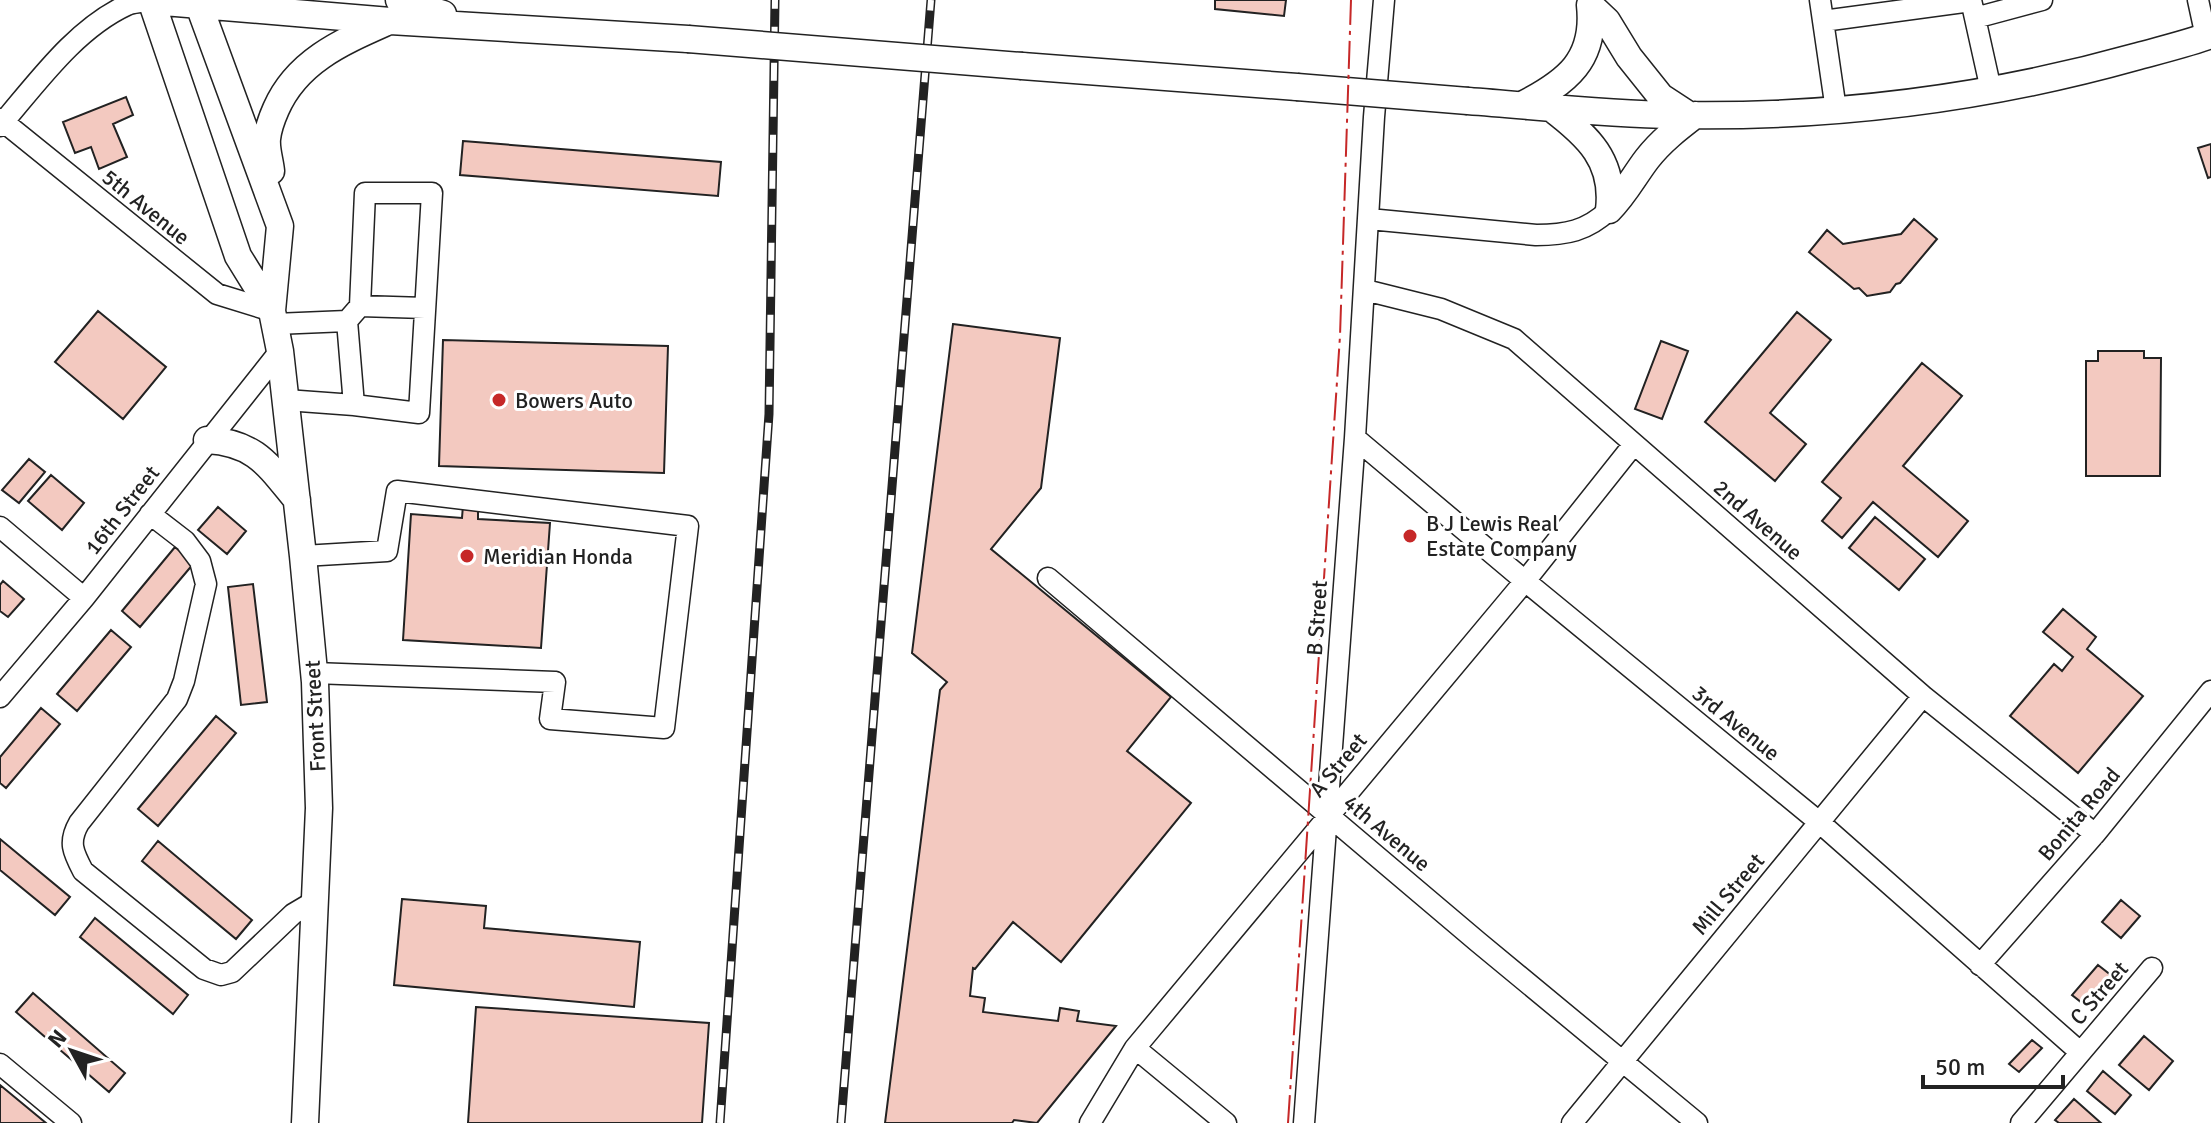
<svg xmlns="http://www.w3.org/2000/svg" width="2211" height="1123" font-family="Signika,sans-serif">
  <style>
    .building { fill: #f3c9c0; stroke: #222; stroke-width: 2 }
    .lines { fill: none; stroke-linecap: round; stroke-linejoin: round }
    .minor-casing { stroke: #222; stroke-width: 23 }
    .major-casing { stroke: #222; stroke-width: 29 }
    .minor { stroke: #fff; stroke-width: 20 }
    .major { stroke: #fff; stroke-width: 26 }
    .rail-casing { stroke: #222; stroke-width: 9 }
    .rail { stroke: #fff; stroke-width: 6; stroke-dasharray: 18; stroke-linecap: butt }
    .major-bridge-casing { stroke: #222; stroke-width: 29; stroke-linecap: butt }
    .major-bridge { stroke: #fff; stroke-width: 26 }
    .power { stroke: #c62828; stroke-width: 2; stroke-dasharray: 28 6 4 6; stroke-linecap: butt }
    .poi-dot { fill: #c62828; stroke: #fff; stroke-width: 3 }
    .labels { text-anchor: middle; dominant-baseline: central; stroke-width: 6; stroke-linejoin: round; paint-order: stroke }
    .street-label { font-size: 22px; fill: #222; stroke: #fff }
    .poi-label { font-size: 22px; fill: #222; stroke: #fff; text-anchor: start }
  </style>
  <rect width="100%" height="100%" fill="#fff"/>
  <path class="building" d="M 1215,0 L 1286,0 L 1284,16 L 1215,9 Z
    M 126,97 L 133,115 L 113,124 L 127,157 L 99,169 L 91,147 L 75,153 L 63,122 Z
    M 463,141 L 721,162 L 718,196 L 460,175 Z
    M 2211,144 L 2211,177 L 2208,178 L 2198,148 Z
    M 1914,219 L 1937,239 L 1900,283 L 1896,284 L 1890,292 L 1867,296 L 1859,288 L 1854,289 L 1809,252 L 1827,230 L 1843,244 L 1901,234 Z
    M 98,311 L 166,367 L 123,419 L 55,362 Z
    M 1797,312 L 1831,340 L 1770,413 L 1806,444 L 1775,481 L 1705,422 Z
    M 953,324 L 1060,338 L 1041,488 L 991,549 L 1171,697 L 1127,751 L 1191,803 L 1061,962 L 1013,922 L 975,969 L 973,968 L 970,996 L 985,998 L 983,1012 L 1058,1021 L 1060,1008 L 1079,1011 L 1077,1021 L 1116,1026 L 1037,1123 L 1014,1120 L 1012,1123 L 885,1123 L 940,690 L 947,682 L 912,653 Z
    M 443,340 L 668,346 L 664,473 L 439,466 Z
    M 1661,341 L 1688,351 L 1662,419 L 1635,409 Z
    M 2098,351 L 2144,351 L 2144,358 L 2161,358 L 2160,476 L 2086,476 L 2086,361 L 2098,361 Z
    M 1922,363 L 1962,396 L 1903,466 L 1968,521 L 1938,557 L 1873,502 L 1842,538 L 1822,521 L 1841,498 L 1822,482 Z
    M 29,459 L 45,472 L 19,503 L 2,490 Z
    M 51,475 L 84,503 L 62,530 L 28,501 Z
    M 463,505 L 478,506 L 478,519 L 550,523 L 541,648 L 403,640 L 411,514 L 462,518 Z
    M 218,507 L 246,531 L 227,554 L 198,530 Z
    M 1875,517 L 1925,559 L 1899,590 L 1849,548 Z
    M 175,547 L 194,563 L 140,627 L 122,611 Z
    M 3,581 L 24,599 L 8,617 L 0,611 L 0,585 Z
    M 253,584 L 267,702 L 241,705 L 228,587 Z
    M 2063,609 L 2096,637 L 2087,649 L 2143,696 L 2078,773 L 2010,716 L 2054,664 L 2062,671 L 2073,657 L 2043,632 Z
    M 111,630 L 131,647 L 77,711 L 57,694 Z
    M 41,708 L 60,724 L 6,788 L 0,783 L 0,757 Z
    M 216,716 L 236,733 L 158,826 L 138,809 Z
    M 0,839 L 70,897 L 55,915 L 0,870 Z
    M 158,841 L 252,920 L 236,939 L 142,861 Z
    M 402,899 L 486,906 L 484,928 L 640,942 L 634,1007 L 394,985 Z
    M 2121,900 L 2140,916 L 2121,938 L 2102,922 Z
    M 95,918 L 188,995 L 173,1014 L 80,937 Z
    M 2098,965 L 2112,976 L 2086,1006 L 2072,995 Z
    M 33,993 L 125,1073 L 109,1092 L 16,1012 Z
    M 476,1007 L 709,1023 L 702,1123 L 468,1123 Z
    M 2144,1036 L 2173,1061 L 2149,1090 L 2119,1065 Z
    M 2032,1040 L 2042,1048 L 2019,1072 L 2009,1064 Z
    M 2103,1071 L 2131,1095 L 2115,1114 L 2087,1091 Z
    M 0,1085 L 46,1123 L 0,1123 Z
    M 2074,1099 L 2101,1123 L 2059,1123 L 2055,1120 Z"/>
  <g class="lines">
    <g class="minor-casing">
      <path id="minor" d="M 1820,0 L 1836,110
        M 1971,0 L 1991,90
        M 2198,0 L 2206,37
        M 1975,18 L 2042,0
        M 1823,21 L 1971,1
        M 0,119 L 217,294 L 272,311
        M 0,126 C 37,83 75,29 127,5 C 134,2 144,2 152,1
        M 1369,219 L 1536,235 C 1566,235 1587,231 1609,210
        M 1365,290 L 1441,309 L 1514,339 L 1923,696 L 2095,834
        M 360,306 L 425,308
        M 347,321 L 360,306 L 365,193 L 432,193 L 419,413 L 354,405
        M 275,324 L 347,321 L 354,405 L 286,400
        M 1355,438 L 1525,581 L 1819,822 L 2080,1052
        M 150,514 L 185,541 L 200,561 L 206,584 L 184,681 L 177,699 L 79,823 C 68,842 73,852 83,871 L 204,969 L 221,975 L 232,972 L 293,914 L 315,901
        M 0,527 L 84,598
        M 303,556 L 387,551 L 397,491 L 688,526 L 664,728 L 550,719 L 555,682 L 314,673
        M 1048,578 L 1478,942 L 1697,1123
        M 0,697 L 84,598 L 280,351
        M 1980,965 L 2095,834 L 2211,691
        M 1135,1048 L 1226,1123
        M 0,1064 L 71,1123
        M 1090,1123 L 1135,1048 L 1525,581 L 1634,444
        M 1304,1123 L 1355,438 L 1374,117 L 1384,0
        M 1572,1123 L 1923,696
        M 2021,1123 L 2152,968"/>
    </g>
    <g class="major-casing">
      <path id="major" d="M 151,0 L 238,256 L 272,311
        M 197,0 L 280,226 L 272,311 L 280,351 L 303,556 L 315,682 L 319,808 L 305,1123
        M 399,0 L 443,14
        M 152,1 L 390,21 L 688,39
        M 1590,5 L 1607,21 L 1629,57 L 1661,97 L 1687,114
        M 1022,66 L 1297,87
        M 1468,101 C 1536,106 1605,114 1673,115 C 1829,118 1985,99 2135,57 C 2161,50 2186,44 2211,35
        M 1522,105 C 1567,82 1596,60 1590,5
        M 1551,108 C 1588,136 1615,161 1609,210
        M 271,171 C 270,161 266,149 267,139 C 268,129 272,118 276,109 C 297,61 342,42 387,22
        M 1609,210 C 1625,194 1634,176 1647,159 C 1661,141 1678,128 1695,115
        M 207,440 C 256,443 268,465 297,500"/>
    </g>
    <use href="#minor" class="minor"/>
    <use href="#major" class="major"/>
    <g class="rail-casing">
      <path id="rail" d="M 720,1123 L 769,414 L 775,0
        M 841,1123 L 931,0"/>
    </g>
    <use href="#rail" class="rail"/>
    <g class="major-bridge-casing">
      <path id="major-bridge" d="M 688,39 L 1022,66
        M 1297,87 L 1468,101"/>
    </g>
    <use href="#major-bridge" class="major-bridge"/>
    <path class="power" d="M 1288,1123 L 1340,336 L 1351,0"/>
  </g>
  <g class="poi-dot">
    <circle cx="499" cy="400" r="8"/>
    <circle cx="1410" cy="536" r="8"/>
    <circle cx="467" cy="556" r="8"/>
  </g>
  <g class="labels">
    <g class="street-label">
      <text transform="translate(146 207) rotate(39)">5th Avenue</text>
      <text transform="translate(122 510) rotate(-52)">16th Street</text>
      <text transform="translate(1758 520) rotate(41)">2nd Avenue</text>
      <text transform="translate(1317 618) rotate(-86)">B Street</text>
      <text transform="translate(315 716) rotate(-93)">Front Street</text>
      <text transform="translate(1736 723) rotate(39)">3rd Avenue</text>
      <text transform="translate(1338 765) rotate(-50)">A Street</text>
      <text transform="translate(2079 814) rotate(-50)">Bonita Road</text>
      <text transform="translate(1387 833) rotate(40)">4th Avenue</text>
      <text transform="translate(1728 894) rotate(-50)">Mill Street</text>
      <text transform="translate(2099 993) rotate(-49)">C Street</text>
    </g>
    <g class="poi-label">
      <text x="515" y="400">Bowers Auto</text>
      <text x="1426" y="523">B J Lewis Real<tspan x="1426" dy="25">Estate Company</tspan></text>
      <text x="483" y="556">Meridian Honda</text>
    </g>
  </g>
  <g transform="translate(72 1051) rotate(310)" stroke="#ffffff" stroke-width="6" paint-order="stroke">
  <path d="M0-6L14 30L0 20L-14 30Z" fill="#222222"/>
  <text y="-12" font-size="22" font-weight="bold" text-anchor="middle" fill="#222222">N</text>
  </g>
  <path d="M1923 1075v12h140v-12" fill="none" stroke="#222222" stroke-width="4"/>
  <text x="1935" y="1075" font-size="24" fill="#222222" stroke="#ffffff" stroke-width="6" paint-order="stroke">50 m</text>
</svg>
